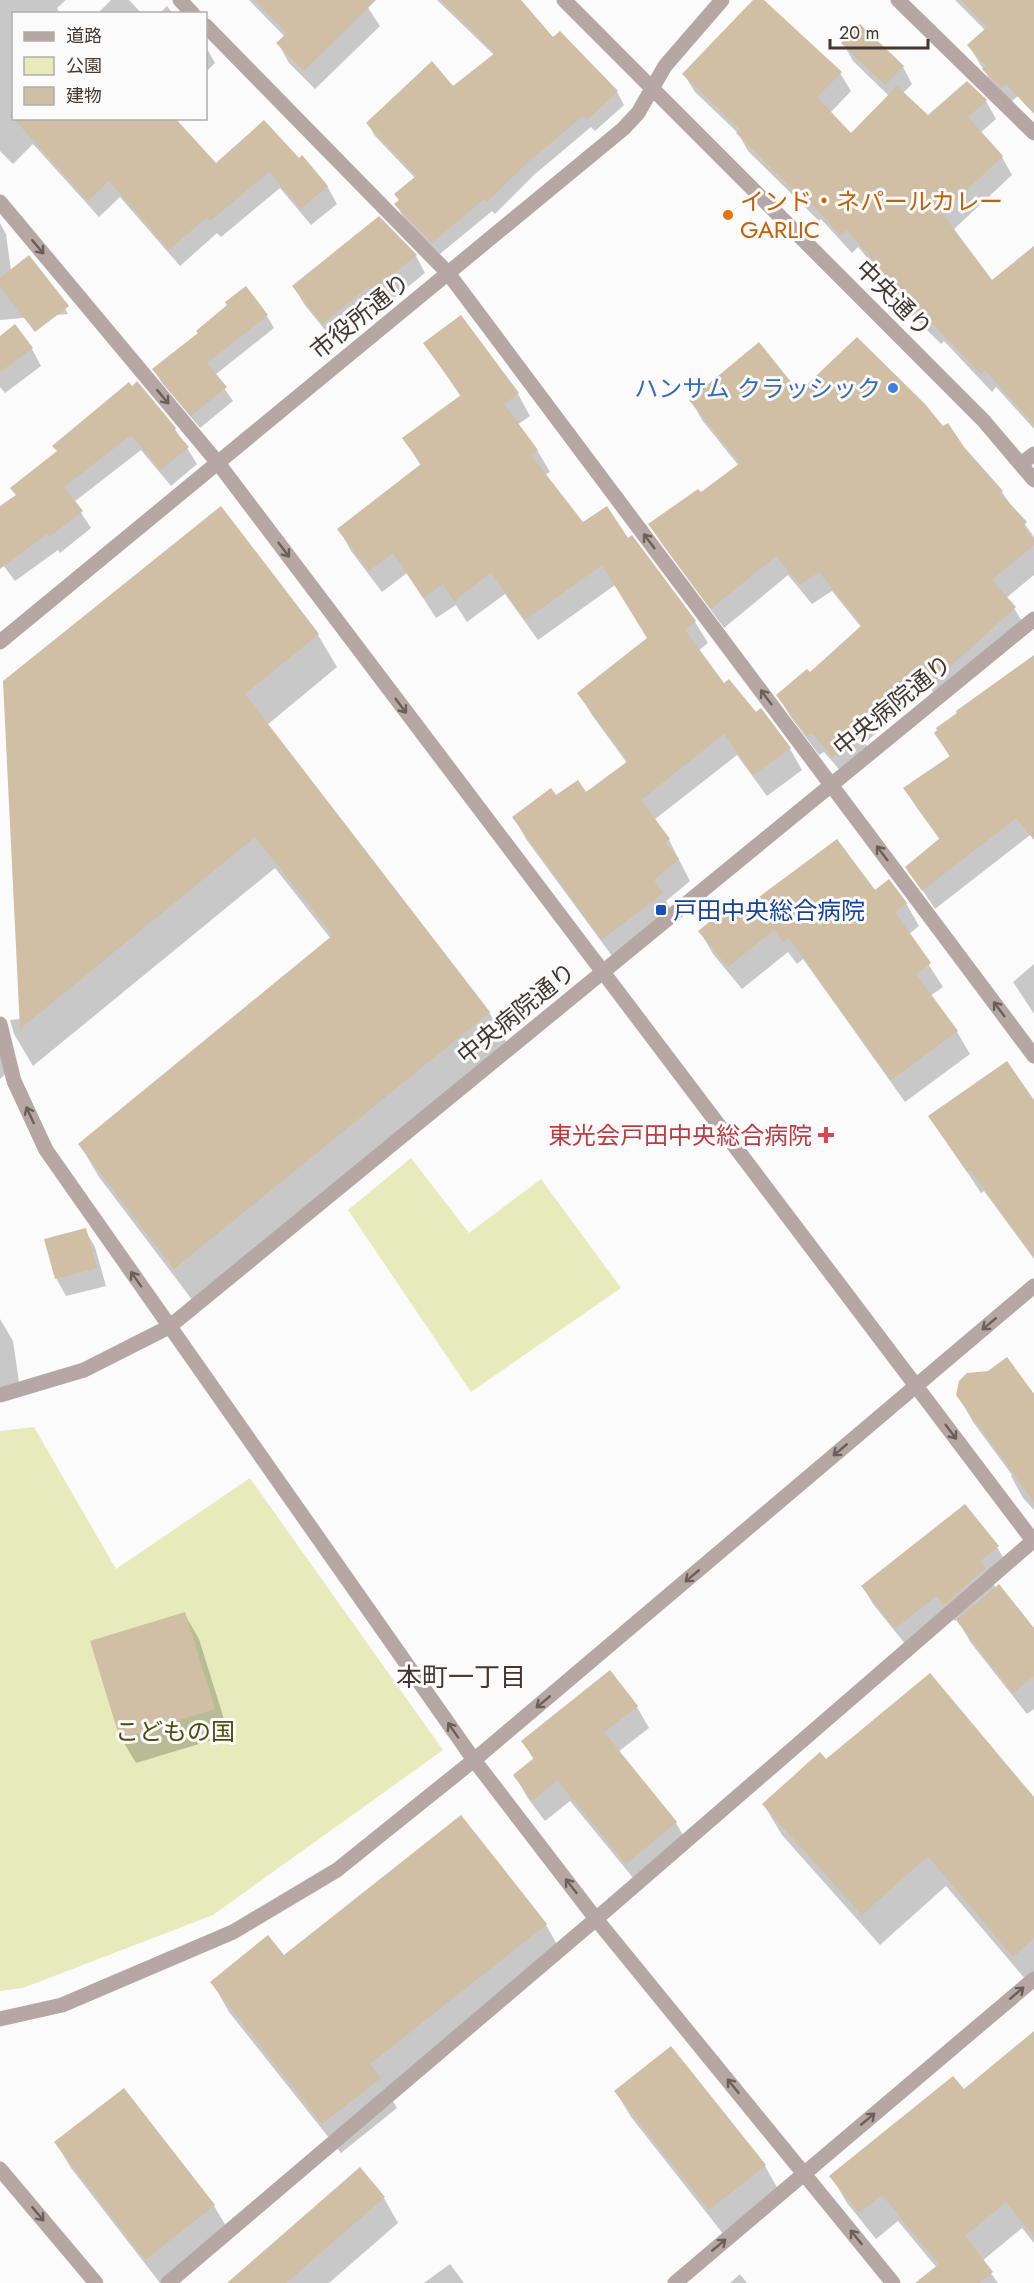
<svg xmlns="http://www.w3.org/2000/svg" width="1034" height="2283" font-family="Jost,'Noto Sans JP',sans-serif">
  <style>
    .green { fill: #e7ebbc }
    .shadow { fill: #0003 }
    .building { fill: #d0bea5 }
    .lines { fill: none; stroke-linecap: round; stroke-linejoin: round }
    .minor { stroke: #b6a7a5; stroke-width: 15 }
    .oneway { stroke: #6b5f5a }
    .food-dot { fill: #e8710a; stroke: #fbfbfb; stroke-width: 2 }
    .shop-dot { fill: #3f7fe0; stroke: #fbfbfb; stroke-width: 2 }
    .transit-dot { fill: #1a4fb4; stroke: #fbfbfb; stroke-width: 2 }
    .health-dot { fill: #e0444e; stroke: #fbfbfb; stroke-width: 2 }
    .labels { text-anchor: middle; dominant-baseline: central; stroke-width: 6; stroke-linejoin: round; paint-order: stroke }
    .food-label { font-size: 24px; fill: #c56008; stroke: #fbfbfb; text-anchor: start }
    .street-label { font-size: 24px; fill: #433831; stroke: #fbfbfb }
    .shop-label { font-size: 24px; fill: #366cbe; stroke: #fbfbfb; text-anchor: end }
    .transit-label { font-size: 24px; fill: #164399; stroke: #fbfbfb; text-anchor: start }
    .health-label { font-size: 24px; fill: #be3a42; stroke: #fbfbfb; text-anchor: end }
    .park-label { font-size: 24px; fill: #4c4e0e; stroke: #fbfbfb }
    .neighbourhood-label { font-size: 26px; fill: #433831; stroke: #fbfbfb }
  </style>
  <rect width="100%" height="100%" fill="#fbfbfb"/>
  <path class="green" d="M 411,1158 L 469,1233 L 541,1179 L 621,1288 L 471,1392 L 348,1210 Z
    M 34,1427 L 116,1569 L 250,1478 L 443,1750 L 213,1915 L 23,1988 L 0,1991 L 0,1431 Z"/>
  <path class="shadow" d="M 0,0 L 66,0 L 57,8 L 60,14 L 14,14 L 14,118 L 216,166 L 299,160 L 327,186 L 337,204 L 311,225 L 280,188 L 221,237 L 217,233 L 180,266 L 120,197 L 99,217 L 33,144 L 13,164 L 0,151 Z
    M 111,0 L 129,0 L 142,14 L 97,14 Z
    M 249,0 L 363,0 L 380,26 L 315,89 L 289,63 L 278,43 L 285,37 Z
    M 437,0 L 503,0 L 617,92 L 624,105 L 595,131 L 591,127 L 535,174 L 495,214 L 492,211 L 440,254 L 403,217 L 396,204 L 415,178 L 375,136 L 368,124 L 453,88 L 494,55 Z
    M 755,0 L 762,0 L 840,73 L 851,91 L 830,113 L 851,136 L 889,96 L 853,61 L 843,43 L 903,67 L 912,84 L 903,93 L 928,117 L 986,101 L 996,119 L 980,133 L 1002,157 L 1012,175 L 953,230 L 992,282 L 1034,246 L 1034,429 L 996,387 L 992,392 L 944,341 L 941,344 L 907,310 L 899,295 L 858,247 L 852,253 L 821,219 L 819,221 L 748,151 L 738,133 L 695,92 L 684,74 Z
    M 955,0 L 1034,0 L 1034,77 L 1025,90 L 1011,102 L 993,85 L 969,46 L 986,31 Z
    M 167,6 L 173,14 L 159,14 Z
    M 206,47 L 215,63 L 206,72 Z
    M 0,223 L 6,234 L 11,271 L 56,292 L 68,314 L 0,320 Z
    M 416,256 L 425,273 L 383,307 L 380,303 L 333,340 L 304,304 L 294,287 Z
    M 267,316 L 274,328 L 215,375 L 233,401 L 200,428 L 162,383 L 154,370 Z
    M 461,317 L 518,394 L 530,416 L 517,425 L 537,450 L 550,472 L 545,475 L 583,524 L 628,541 L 632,537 L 695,622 L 708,643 L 698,651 L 724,686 L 790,749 L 802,770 L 767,796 L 737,755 L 654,820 L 669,840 L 690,881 L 666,901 L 674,915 L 615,960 L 526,839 L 514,817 L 556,797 L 586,794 L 627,763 L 592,715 L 579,694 L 648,638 L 615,585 L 538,640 L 505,594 L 467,622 L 456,605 L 436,618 L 407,573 L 382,592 L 351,551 L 339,529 L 421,466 L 404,438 L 461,397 L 425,343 Z
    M 0,338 L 32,349 L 41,366 L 5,393 L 0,387 Z
    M 129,384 L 175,429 L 197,464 L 171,486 L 141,450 L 74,502 L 91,528 L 60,553 L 58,550 L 15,581 L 0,561 L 0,508 L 17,496 L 58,452 L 54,446 Z
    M 799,395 L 963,448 L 1001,491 L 1034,537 L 1034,575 L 1006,598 L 1014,608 L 1026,628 L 943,703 L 928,686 L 865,743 L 871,754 L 845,776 L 824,752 L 819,755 L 790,716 L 778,696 L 809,674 L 861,627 L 832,591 L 812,604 L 788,575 L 724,628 L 662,544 L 650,525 L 701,494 L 739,466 L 702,420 L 691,400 Z
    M 318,635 L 337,667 L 267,725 L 489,1012 L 508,1045 L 193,1301 L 99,1177 L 80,1145 L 331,939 L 275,868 L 33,1066 L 14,1034 L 10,1020 L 21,1019 L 4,682 Z
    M 1034,657 L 1034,832 L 935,909 L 907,867 L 940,840 L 917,808 L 905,789 L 950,757 L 936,733 Z
    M 906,903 L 919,926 L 909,934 L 943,987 L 930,996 L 957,1032 L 970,1054 L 905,1102 L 803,959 L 797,964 L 788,952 L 742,989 L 713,954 L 700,931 L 742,911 Z
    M 1034,964 L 1034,1014 L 1013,982 Z
    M 0,1036 L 8,1072 L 0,1079 Z
    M 1034,1101 L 1034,1259 L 984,1191 L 981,1193 L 930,1116 Z
    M 85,1230 L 95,1247 L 106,1286 L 66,1296 L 56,1278 Z
    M 0,1319 L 13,1341 L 21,1396 L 0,1399 Z
    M 1034,1397 L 1034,1510 L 1023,1498 L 1011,1476 L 1012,1475 L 973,1422 L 960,1399 Z
    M 965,1506 L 997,1547 L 1007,1564 L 990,1578 L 996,1588 L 1034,1631 L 1034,1709 L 1027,1714 L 971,1643 L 957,1619 L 955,1621 L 947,1612 L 906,1645 L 873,1604 L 863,1587 Z
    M 184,1613 L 199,1639 L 229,1735 L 136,1763 L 121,1738 Z
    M 637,1707 L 649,1728 L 618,1752 L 676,1823 L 688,1844 L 639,1885 L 570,1801 L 545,1821 L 527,1797 L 515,1775 L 534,1760 L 523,1742 Z
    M 826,1761 L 1034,1800 L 1034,1985 L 1032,1987 L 946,1886 L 880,1945 L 782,1835 L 764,1805 Z
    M 546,1925 L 563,1955 L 388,2093 L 397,2108 L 341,2153 L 229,2012 L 212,1982 L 284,1957 Z
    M 1034,2033 L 1034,2243 L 1022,2228 L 982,2261 L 998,2283 L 918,2283 L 937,2268 L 898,2221 L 876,2239 L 847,2203 L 831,2176 L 964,2091 Z
    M 616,2092 L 765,2166 L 779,2191 L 724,2235 L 631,2117 Z
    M 56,2143 L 214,2206 L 229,2231 L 160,2283 L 71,2168 Z
    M 384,2198 L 398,2223 L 329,2283 L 229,2283 Z
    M 450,2264 L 464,2283 L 424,2283 Z
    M 740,2274 L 747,2283 L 730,2283 Z"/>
  <path class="building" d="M 255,0 L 376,0 L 304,71 L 276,43 L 287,33 Z
    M 441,0 L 521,0 L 553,37 L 560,31 L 618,91 L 587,120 L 583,116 L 528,162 L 487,202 L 484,199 L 432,243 L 394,204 L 399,200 L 394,194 L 416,176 L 366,123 L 432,61 L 453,86 L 495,53 Z
    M 753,0 L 764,0 L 842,72 L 817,97 L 851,133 L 897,86 L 928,115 L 967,81 L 987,100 L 968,117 L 1003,156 L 942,213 L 992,280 L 1034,246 L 1034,425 L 985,370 L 981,374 L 933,324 L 929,327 L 895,291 L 897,289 L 847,230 L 841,236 L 810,202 L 808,204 L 736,133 L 740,129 L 682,74 Z
    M 961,0 L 1034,0 L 1034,114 L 1006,84 L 1001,87 L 982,69 L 986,66 L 967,45 L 987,27 Z
    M 860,24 L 904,66 L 885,85 L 841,43 Z
    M 13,118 L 175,118 L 216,163 L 264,120 L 299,158 L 302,155 L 328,186 L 301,209 L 269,172 L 210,221 L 207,217 L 169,250 L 109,181 L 88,201 Z
    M 379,216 L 417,255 L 373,290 L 369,286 L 322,324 L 292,286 Z
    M 29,255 L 69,306 L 35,332 L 0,287 L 0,278 Z
    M 246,286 L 268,315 L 207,363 L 227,387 L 191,416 L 152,369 L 198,333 L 196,331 L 227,305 L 225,302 Z
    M 461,315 L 519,393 L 504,404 L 538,450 L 531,455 L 583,522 L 607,506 L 628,538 L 632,535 L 696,621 L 685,630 L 724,683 L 729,679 L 756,712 L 761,708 L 791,748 L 753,775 L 724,734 L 641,800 L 670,839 L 666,843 L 679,859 L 654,880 L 663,893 L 602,940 L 512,817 L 551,788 L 556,795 L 578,780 L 586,792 L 628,761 L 577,693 L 647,638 L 602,565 L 525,620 L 491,573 L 454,601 L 443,584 L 423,598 L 393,553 L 369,571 L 337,529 L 421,464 L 402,438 L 461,395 L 423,343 Z
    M 15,324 L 33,348 L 0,372 L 0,336 Z
    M 857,337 L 925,404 L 943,426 L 948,423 L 964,447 L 1003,491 L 1000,493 L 1027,522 L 1023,526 L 1034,540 L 1034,545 L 992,580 L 1016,607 L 931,684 L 916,667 L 853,724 L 861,733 L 832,757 L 812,733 L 807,736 L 776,695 L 807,669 L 810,672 L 862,625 L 819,572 L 800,585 L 776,556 L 711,609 L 648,524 L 698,489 L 701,492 L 740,463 L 689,400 L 759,342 L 799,392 Z
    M 137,381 L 176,428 L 174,430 L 189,447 L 161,470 L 131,435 L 64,487 L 83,511 L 49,537 L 47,534 L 0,569 L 0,506 L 16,495 L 10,488 L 57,451 L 52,446 L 129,382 L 132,386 Z
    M 221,506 L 319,634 L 245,694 L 490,1012 L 174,1269 L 78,1144 L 333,935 L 255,837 L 20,1029 L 3,681 Z
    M 1034,655 L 1034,840 L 1016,818 L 922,891 L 905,867 L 940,838 L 903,788 L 950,756 L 934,733 L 937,730 L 936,728 L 957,713 L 956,711 Z
    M 837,839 L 875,890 L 889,879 L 907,903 L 895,912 L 931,963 L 916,974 L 958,1031 L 891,1080 L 789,938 L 783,942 L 774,930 L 728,967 L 698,931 L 736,901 L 743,909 Z
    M 1007,1061 L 1034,1100 L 1034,1257 L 970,1170 L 967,1172 L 928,1116 Z
    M 86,1228 L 97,1268 L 55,1279 L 44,1239 Z
    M 1007,1357 L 1034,1394 L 1034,1502 L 956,1395 L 959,1381 L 967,1373 L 988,1371 Z
    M 965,1504 L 999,1546 L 980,1561 L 986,1568 L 944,1605 L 936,1596 L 895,1629 L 861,1586 Z
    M 999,1584 L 1034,1628 L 1034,1676 L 1013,1693 L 956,1620 Z
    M 185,1612 L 215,1709 L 120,1739 L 90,1641 Z
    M 610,1670 L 638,1706 L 604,1732 L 677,1822 L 626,1864 L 557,1780 L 532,1801 L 513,1775 L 534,1758 L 521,1741 Z
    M 930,1673 L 1034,1797 L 1034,1938 L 1013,1957 L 928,1856 L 862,1915 L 762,1804 L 820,1752 L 826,1759 Z
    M 461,1815 L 547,1924 L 370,2064 L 381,2078 L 322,2124 L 210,1982 L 268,1935 L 284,1955 Z
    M 1034,2031 L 1034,2237 L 1006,2202 L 965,2236 L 993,2272 L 979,2283 L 915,2283 L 939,2264 L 882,2195 L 859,2213 L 829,2176 L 953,2076 L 964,2089 Z
    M 671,2046 L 766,2165 L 709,2210 L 614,2091 Z
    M 124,2088 L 215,2205 L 145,2260 L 54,2142 Z
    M 360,2167 L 385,2197 L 286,2283 L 227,2283 Z"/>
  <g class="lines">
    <path class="minor" d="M 180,0 L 193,14
      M 564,0 L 983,420 L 1034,480
      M 898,0 L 1034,133
      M 206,26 L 448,273 L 1034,1056
      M 0,202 L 218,463 L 1034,1542
      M 1021,464 L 1034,454
      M 0,642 L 623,129 L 638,113 L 665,66 L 722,0
      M 0,1024 L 14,1081 L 46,1150 L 474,1760 L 596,1919 L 893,2283
      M 0,1395 L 84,1370 L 169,1327 L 1034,619
      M 0,2019 L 62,2005 L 233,1932 L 337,1870 L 474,1760 L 1034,1286
      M 0,2169 L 96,2283
      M 168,2283 L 596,1919 L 1034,1540
      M 675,2283 L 1034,1979"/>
  </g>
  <defs><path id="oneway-shaft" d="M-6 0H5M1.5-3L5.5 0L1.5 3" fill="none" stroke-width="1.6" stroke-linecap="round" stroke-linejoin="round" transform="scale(1.5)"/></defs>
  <g class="oneway">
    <use href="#oneway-shaft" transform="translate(38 247) rotate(50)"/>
    <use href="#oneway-shaft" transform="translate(163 397) rotate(50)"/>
    <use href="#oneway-shaft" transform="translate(649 541) rotate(-127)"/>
    <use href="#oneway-shaft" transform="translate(284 550) rotate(53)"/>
    <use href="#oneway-shaft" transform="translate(766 697) rotate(-127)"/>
    <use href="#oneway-shaft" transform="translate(401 706) rotate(53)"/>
    <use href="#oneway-shaft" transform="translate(882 853) rotate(-127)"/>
    <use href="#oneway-shaft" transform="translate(999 1009) rotate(-127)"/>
    <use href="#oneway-shaft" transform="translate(30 1115) rotate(-115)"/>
    <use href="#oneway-shaft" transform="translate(136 1279) rotate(-125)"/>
    <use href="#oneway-shaft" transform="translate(989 1324) rotate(140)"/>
    <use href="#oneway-shaft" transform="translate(951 1432) rotate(53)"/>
    <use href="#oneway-shaft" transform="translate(840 1450) rotate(140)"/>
    <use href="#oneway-shaft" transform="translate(692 1576) rotate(140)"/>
    <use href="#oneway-shaft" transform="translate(543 1702) rotate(140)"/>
    <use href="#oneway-shaft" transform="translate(453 1730) rotate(-125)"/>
    <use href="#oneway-shaft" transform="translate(571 1886) rotate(-128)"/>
    <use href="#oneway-shaft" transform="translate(1017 1993) rotate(-40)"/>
    <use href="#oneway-shaft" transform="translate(733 2086) rotate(-129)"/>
    <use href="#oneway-shaft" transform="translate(868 2119) rotate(-40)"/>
    <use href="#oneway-shaft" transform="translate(38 2214) rotate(50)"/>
    <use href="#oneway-shaft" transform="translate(856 2237) rotate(-129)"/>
    <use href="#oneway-shaft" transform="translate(719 2245) rotate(-40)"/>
  </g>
  <circle class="food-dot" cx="728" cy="215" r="6"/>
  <circle class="shop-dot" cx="893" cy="388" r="6"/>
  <rect class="transit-dot" x="655" y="904" width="12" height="12" rx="3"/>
  <path class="health-dot" d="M823 1126h6v6h6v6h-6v6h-6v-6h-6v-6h6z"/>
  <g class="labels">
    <g class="food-label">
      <text x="740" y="201">インド・ネパールカレー<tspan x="740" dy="28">GARLIC</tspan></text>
    </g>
    <g class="street-label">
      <text transform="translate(894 298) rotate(45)">中央通り</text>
      <text transform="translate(360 316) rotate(-39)">市役所通り</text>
      <text transform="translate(892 705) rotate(-39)">中央病院通り</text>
      <text transform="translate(516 1013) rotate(-39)">中央病院通り</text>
    </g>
    <g class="shop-label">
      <text x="881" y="388">ハンサム クラッシック</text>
    </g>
    <g class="transit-label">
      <text x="673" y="910">戸田中央総合病院</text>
    </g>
    <g class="health-label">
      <text x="812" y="1135">東光会戸田中央総合病院</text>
    </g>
    <g class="park-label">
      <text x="175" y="1731">こどもの国</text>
    </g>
    <g class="neighbourhood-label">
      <text x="461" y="1677">本町一丁目</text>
    </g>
  </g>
  <rect x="12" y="12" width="195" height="108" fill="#fbfbfb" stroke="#b1adaa" stroke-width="1.5"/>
  <rect x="24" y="32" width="30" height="9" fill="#b6a7a5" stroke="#b1adaa" stroke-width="1.5"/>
  <text x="66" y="42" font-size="18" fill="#433831">道路</text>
  <rect x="24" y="57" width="30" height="18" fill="#e7ebbc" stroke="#b1adaa" stroke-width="1.5"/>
  <text x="66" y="72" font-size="18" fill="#433831">公園</text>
  <rect x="24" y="87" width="30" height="18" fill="#d0bea5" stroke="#b1adaa" stroke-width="1.5"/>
  <text x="66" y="102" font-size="18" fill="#433831">建物</text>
  <path d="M830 39v9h98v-9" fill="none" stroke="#433831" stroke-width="3"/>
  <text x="839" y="39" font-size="18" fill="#433831" stroke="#fbfbfb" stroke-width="4.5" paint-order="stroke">20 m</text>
</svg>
